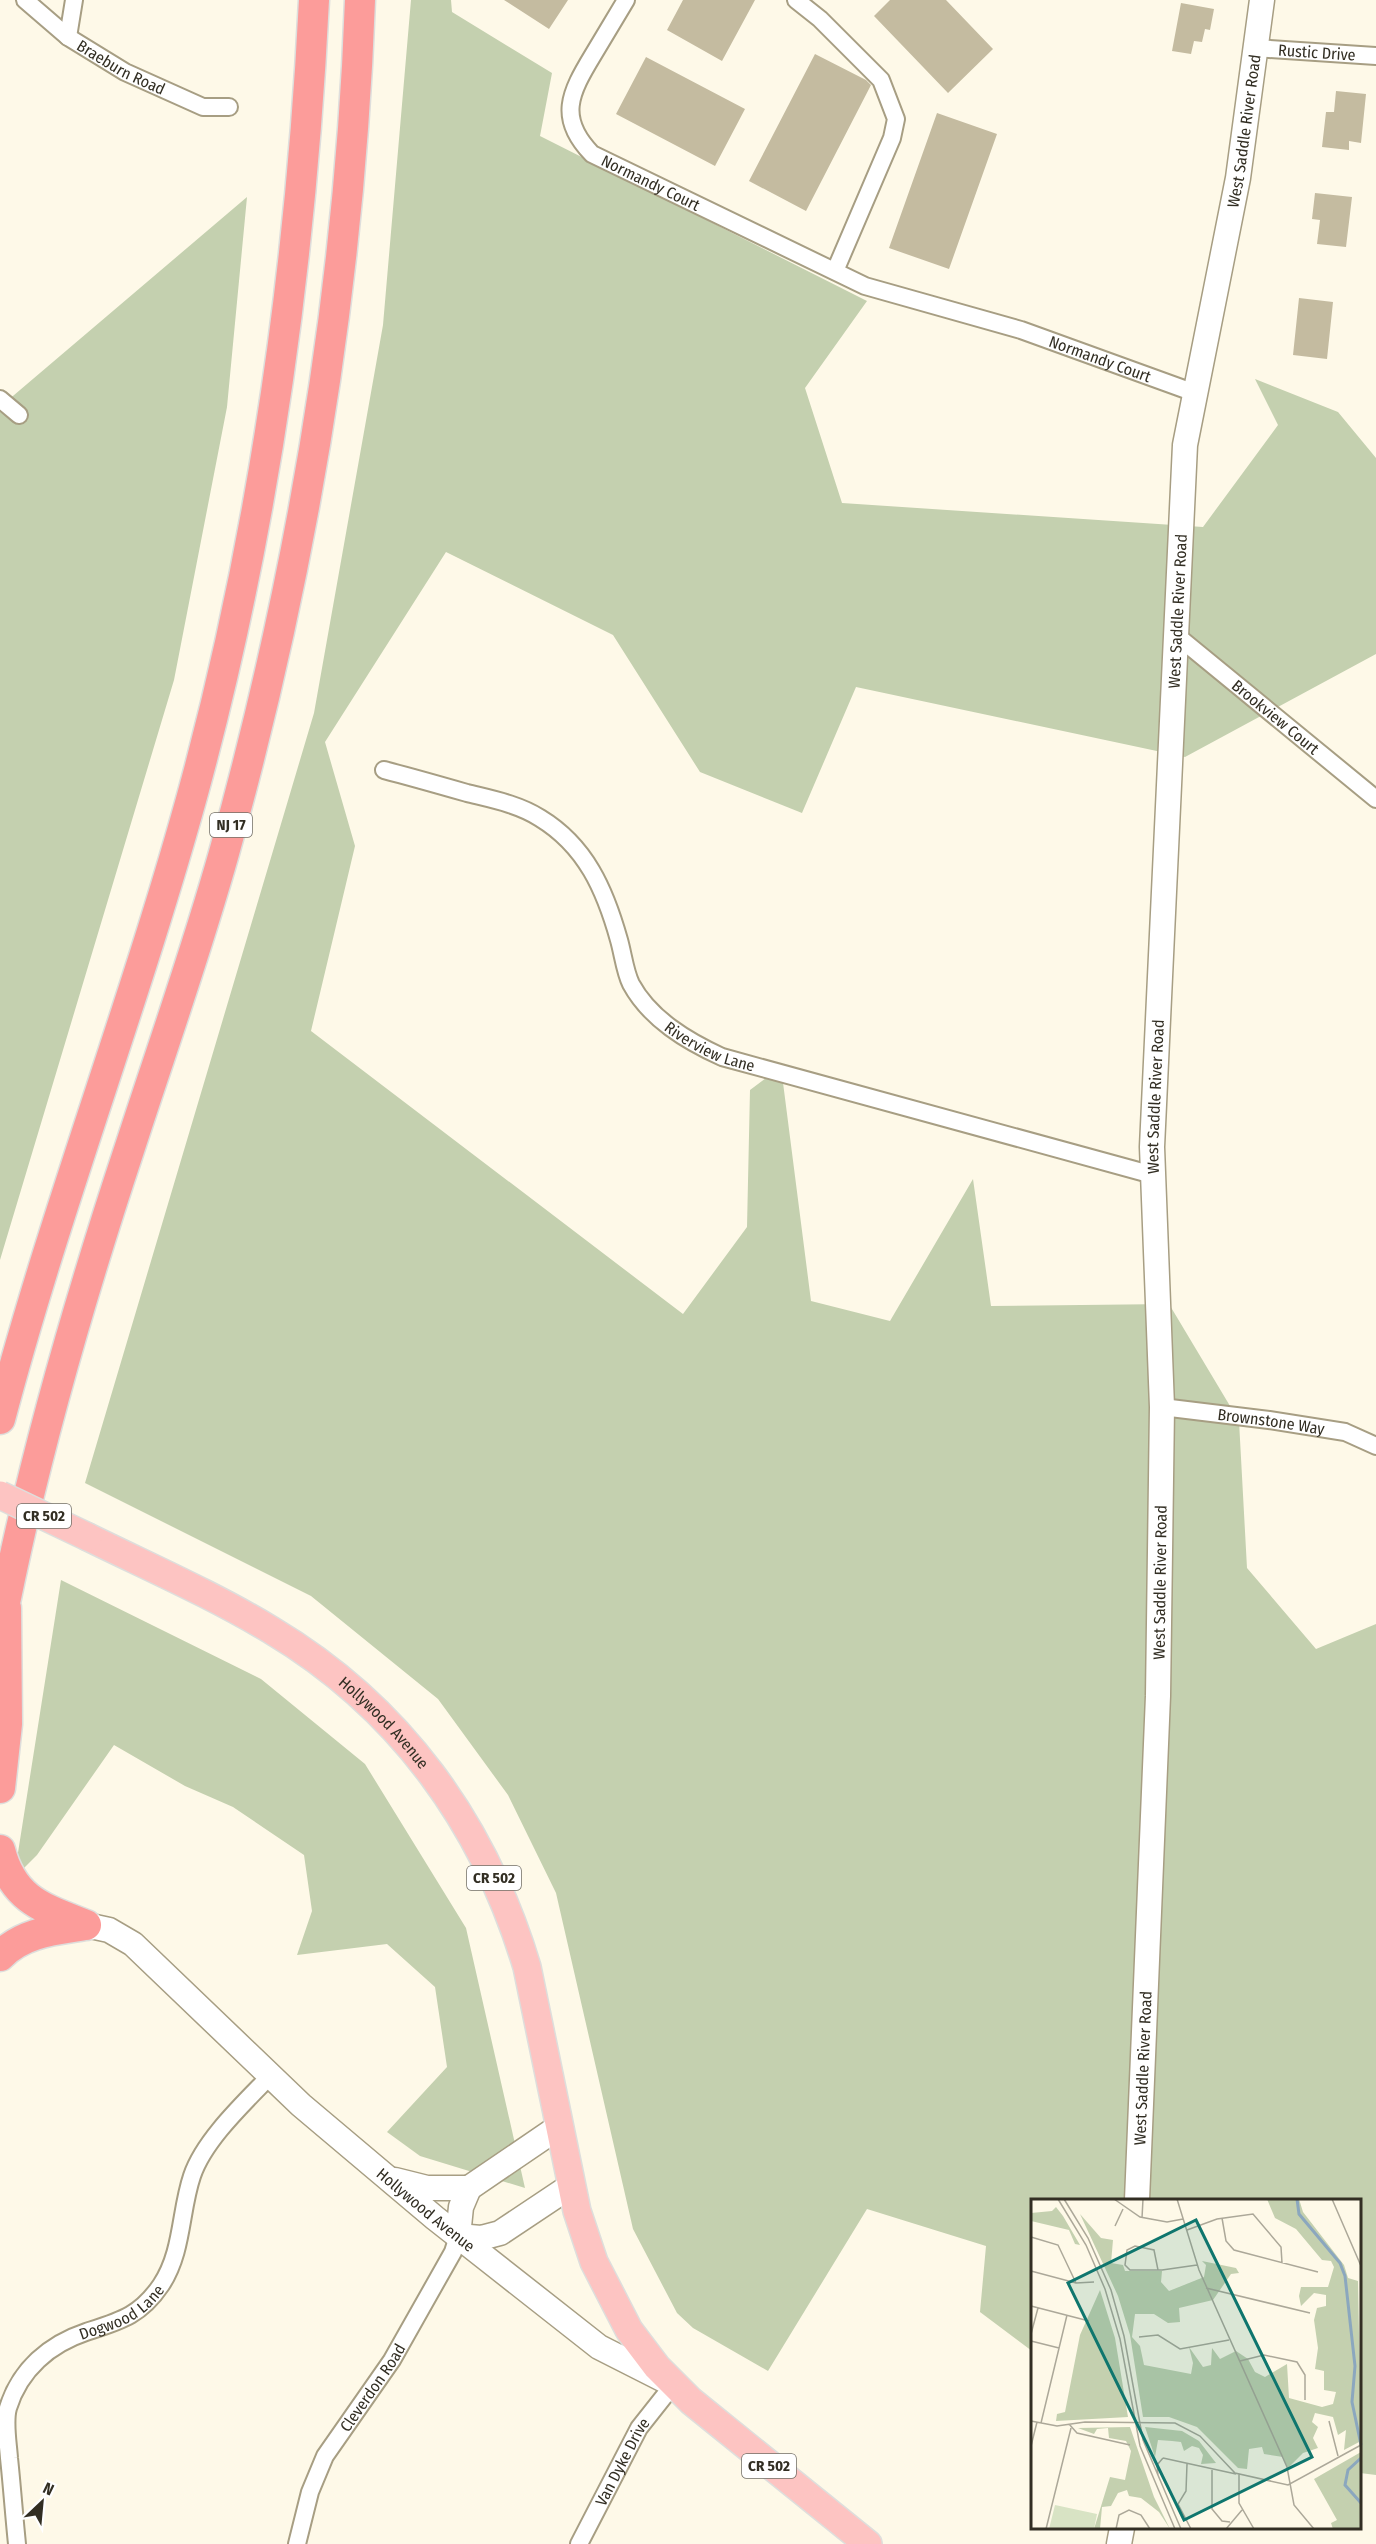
<svg xmlns="http://www.w3.org/2000/svg" width="1376" height="2544" font-family="'Fira Sans Condensed',sans-serif">
  <style>
    .forest { fill: #c4d0af }
    .building { fill: #c4bba0 }
    .lines { fill: none; stroke-linecap: round; stroke-linejoin: round }
    .street-casing { stroke: #a79e83; stroke-width: 20 }
    .secondary-casing { stroke: #a79e83; stroke-width: 27 }
    .primary-casing { stroke: #dededc; stroke-width: 30 }
    .highway-casing { stroke: #dededc; stroke-width: 33 }
    .street { stroke: #fff; stroke-width: 16 }
    .secondary { stroke: #fff; stroke-width: 24 }
    .primary { stroke: #fdc4c2; stroke-width: 27 }
    .highway { stroke: #fc9c9a; stroke-width: 30 }
    .primary-bridge-casing { stroke: #dededc; stroke-width: 30; stroke-linecap: butt }
    .primary-bridge { stroke: #fdc4c2; stroke-width: 27 }
    .labels { text-anchor: middle; dominant-baseline: central; stroke-width: 4.5; stroke-linejoin: round; paint-order: stroke }
    .shield { fill: #fff; stroke: #706d65; stroke-width: 1.5 }
    .shield-label { font-size: 15px; font-weight: bold; fill: #322e23 }
    .street-label { font-size: 16px; fill: #322e23; stroke: #fff }
    .inset-river { fill: none; stroke: #8ba7be; stroke-width: 3 }
    .inset-road { fill: none; stroke: #aca899; stroke-width: 1.5 }
    .view { fill: #0f766e; fill-opacity: 0.15; stroke: #0f766e; stroke-width: 3 }
    .inset-edge { fill: none; stroke: #322e23; stroke-width: 3 }
  </style>
  <rect width="100%" height="100%" fill="#fef9e8"/>
  <path class="forest" d="M 411,0 L 451,0 L 452,12 L 552,73 L 540,136 L 867,301 L 805,388 L 842,503 L 1203,527 L 1278,425 L 1255,379 L 1338,412 L 1376,458 L 1376,654 L 1185,757 L 856,687 L 802,813 L 700,772 L 613,635 L 446,552 L 325,742 L 355,846 L 311,1031 L 683,1314 L 747,1227 L 750,1090 L 781,1067 L 811,1301 L 890,1321 L 973,1179 L 991,1306 L 1169,1304 L 1239,1421 L 1247,1568 L 1316,1649 L 1376,1624 L 1376,2475 L 1360,2473 L 1360,2200 L 1032,2200 L 1032,2351 L 980,2312 L 986,2246 L 867,2209 L 768,2371 L 693,2328 L 677,2313 L 633,2229 L 556,1893 L 508,1795 L 438,1699 L 311,1596 L 85,1483 L 314,713 L 383,325 Z
    M 247,197 L 227,407 L 174,680 L 0,1260 L 0,407 Z
    M 61,1580 L 261,1679 L 365,1764 L 466,1928 L 525,2188 L 420,2156 L 387,2132 L 447,2067 L 435,1987 L 387,1944 L 297,1955 L 312,1911 L 304,1855 L 233,1807 L 185,1786 L 114,1745 L 37,1855 L 14,1878 Z"/>
  <path class="building" d="M 504,0 L 568,0 L 549,29 Z
    M 683,0 L 755,0 L 722,61 L 667,30 Z
    M 890,0 L 946,0 L 993,49 L 948,93 L 874,16 Z
    M 1181,3 L 1214,9 L 1210,30 L 1205,29 L 1202,42 L 1194,41 L 1191,54 L 1172,51 Z
    M 815,54 L 866,80 L 871,85 L 806,211 L 749,181 Z
    M 646,57 L 745,109 L 715,166 L 616,114 Z
    M 1336,91 L 1366,94 L 1361,143 L 1349,141 L 1349,150 L 1322,147 L 1326,112 L 1334,112 Z
    M 937,113 L 997,134 L 949,269 L 889,248 Z
    M 1315,193 L 1352,197 L 1346,247 L 1317,244 L 1320,220 L 1312,219 Z
    M 1299,298 L 1333,302 L 1327,359 L 1293,355 Z"/>
  <g class="lines">
    <g class="street-casing">
      <g id="street">
        <path id="s1" d="M 25,0 L 68,37 L 125,72 L 203,107 L 229,107"/>
        <path id="s2" d="M 626,0 C 615,18 604,37 593,55 C 570,93 557,118 592,154 L 865,286 L 1021,330 L 1195,393"/>
        <path d="M 796,0 L 820,19 L 881,80 L 896,119 L 892,138 L 835,271"/>
        <path d="M 68,37 L 74,0"/>
        <path id="s3" d="M 1255,48 L 1376,56"/>
        <path d="M 0,399 L 19,415"/>
        <path id="s4" d="M 1176,635 L 1376,799"/>
        <path id="s5" d="M 384,770 C 411,777 439,785 467,793 C 491,799 518,804 540,818 C 586,846 605,890 619,940 C 623,954 625,972 631,984 C 650,1019 687,1041 722,1057 L 1153,1175"/>
        <path id="s6" d="M 1162,1407 L 1269,1420 L 1345,1432 L 1376,1446"/>
        <path id="s7" d="M 17,2544 C 14,2515 12,2486 9,2458 C 8,2443 4,2422 8,2408 C 20,2369 50,2344 86,2332 C 120,2321 140,2316 161,2285 C 183,2252 180,2211 192,2176 C 204,2140 245,2102 270,2076"/>
        <path id="s8" d="M 297,2544 L 310,2492 L 325,2456 L 392,2360 L 453,2252 L 458,2236"/>
        <path id="s9" d="M 579,2544 L 639,2428 L 673,2385"/>
      </g>
    </g>
    <g class="secondary-casing">
      <g id="secondary">
        <path id="s10" d="M 86,1925 L 109,1930 L 133,1944 L 301,2105 L 435,2218 L 599,2347 L 670,2383"/>
        <path d="M 395,2180 L 427,2188 L 469,2188"/>
        <path d="M 469,2188 L 560,2126"/>
        <path id="s11" d="M 1137,2200 L 1158,1696 L 1162,1407 L 1152,1147 L 1185,445 L 1238,178 L 1262,0"/>
        <path d="M 458,2236 L 481,2238 L 500,2233 L 572,2185"/>
        <path d="M 458,2236 L 461,2207 L 469,2188"/>
        <path d="M 1119,2544 L 1122,2528"/>
      </g>
    </g>
    <g class="primary-casing">
      <g id="primary">
        <path id="s12" d="M 88,1537 C 149,1567 213,1595 271,1630 C 400,1707 484,1824 527,1967 L 577,2211 L 594,2262 L 629,2330 L 657,2367 L 691,2401 L 868,2544"/>
      </g>
    </g>
    <g class="highway-casing">
      <path id="highway" d="M 0,1419 C 56,1206 136,1001 194,789 C 264,531 301,266 314,0
        M 0,1628 C 31,1466 77,1307 129,1150 C 161,1051 196,953 224,853 C 301,576 350,288 360,0
        M 0,1788 L 7,1724 L 6,1608
        M 0,1850 C 13,1900 43,1908 86,1925
        M 0,1956 C 23,1932 55,1930 86,1925"/>
    </g>
    <use href="#street" class="street"/>
    <use href="#secondary" class="secondary"/>
    <use href="#primary" class="primary"/>
    <use href="#highway" class="highway"/>
    <g class="primary-bridge-casing">
      <path id="primary-bridge" d="M 0,1495 L 88,1537"/>
    </g>
    <use href="#primary-bridge" class="primary-bridge"/>
  </g>
  <g class="labels">
    <g class="shield">
      <rect x="210" y="813" width="42" height="24" rx="4.5"/>
      <rect x="17" y="1504" width="54" height="24" rx="4.5"/>
      <rect x="467" y="1866" width="54" height="24" rx="4.5"/>
      <rect x="742" y="2454" width="54" height="24" rx="4.5"/>
    </g>
    <g class="shield-label">
      <text x="231" y="825">NJ 17</text>
      <text x="44" y="1516">CR 502</text>
      <text x="494" y="1878">CR 502</text>
      <text x="769" y="2466">CR 502</text>
    </g>
    <g class="street-label">
      <text stroke="none"><textPath href="#s3" startOffset="62">Rustic Drive</textPath></text>
      <text stroke="none"><textPath href="#s1" startOffset="118">Braeburn Road</textPath></text>
      <text stroke="none"><textPath href="#s11" startOffset="2076">West Saddle River Road</textPath></text>
      <text stroke="none"><textPath href="#s2" startOffset="240">Normandy Court</textPath></text>
      <text stroke="none"><textPath href="#s2" startOffset="724">Normandy Court</textPath></text>
      <text stroke="none"><textPath href="#s11" startOffset="1590">West Saddle River Road</textPath></text>
      <text stroke="none"><textPath href="#s4" startOffset="129">Brookview Court</textPath></text>
      <text stroke="none"><textPath href="#s5" startOffset="462">Riverview Lane</textPath></text>
      <text stroke="none"><textPath href="#s11" startOffset="1104">West Saddle River Road</textPath></text>
      <text stroke="none"><textPath href="#s6" startOffset="110">Brownstone Way</textPath></text>
      <text stroke="none"><textPath href="#s11" startOffset="618">West Saddle River Road</textPath></text>
      <text stroke="none"><textPath href="#s12" startOffset="352">Hollywood Avenue</textPath></text>
      <text stroke="none"><textPath href="#s11" startOffset="132">West Saddle River Road</textPath></text>
      <text stroke="none"><textPath href="#s10" startOffset="447">Hollywood Avenue</textPath></text>
      <text stroke="none"><textPath href="#s7" startOffset="291">Dogwood Lane</textPath></text>
      <text stroke="none"><textPath href="#s8" startOffset="176">Cleverdon Road</textPath></text>
      <text stroke="none"><textPath href="#s9" startOffset="93">Van Dyke Drive</textPath></text>
    </g>
  </g>
  <g transform="translate(1031 2199)">
    <rect width="330" height="330" fill="#fef9e8"/>
    <path d="M 24,306 L 66,315 L 63,330 L 18,330 Z" fill="#d8e3c4"/>
    <path d="M 236,0 L 268,0 L 272,13 L 313,66 L 317,79 L 327,82 L 330,242 L 313,251 L 315,231 L 307,236 L 302,218 L 284,214 L 281,223 L 287,228 L 282,239 L 287,249 L 272,254 L 257,269 L 252,258 L 233,255 L 231,248 L 218,250 L 216,270 L 207,269 L 166,228 L 138,218 L 112,218 L 99,136 L 87,97 L 49,15 L 70,39 L 82,41 L 80,64 L 92,66 L 94,72 L 131,72 L 130,83 L 138,92 L 173,78 L 175,66 L 171,62 L 205,69 L 208,74 L 200,75 L 182,101 L 148,109 L 149,123 L 137,124 L 123,115 L 104,115 L 101,138 L 109,147 L 113,166 L 160,175 L 162,164 L 158,148 L 172,168 L 180,166 L 181,149 L 189,160 L 205,152 L 217,160 L 224,173 L 234,178 L 256,165 L 258,199 L 291,208 L 302,205 L 305,193 L 293,191 L 293,172 L 284,170 L 287,149 L 283,121 L 286,109 L 295,107 L 295,96 L 283,94 L 270,107 L 268,97 L 270,88 L 297,88 L 303,68 L 300,62 L 291,61 L 265,30 L 244,19 ZM 25,8 L 32,17 L 49,46 L 44,45 L 38,31 L 0,22 L 0,14 L 21,12 ZM 69,91 L 84,139 L 97,218 L 25,222 L 26,215 L 34,213 L 49,136 ZM 99,228 L 123,298 L 139,330 L 128,313 L 110,299 L 98,297 L 96,291 L 87,294 L 80,307 L 71,308 L 69,330 L 63,330 L 79,278 L 94,281 L 100,252 L 95,242 L 78,239 L 77,229 L 66,230 L 63,235 L 47,229 ZM 114,228 L 151,232 L 168,242 L 185,264 L 170,265 L 172,256 L 168,249 L 161,247 L 153,252 L 150,243 L 141,242 L 127,241 L 124,258 ZM 330,253 L 330,330 L 302,330 L 300,324 L 306,321 L 283,280 Z" fill="#c4d0af"/>
    <path class="inset-river" d="M 266,0 L 268,15 L 309,64 L 314,77 L 324,167 L 321,203 L 330,246M 330,259 L 317,271 L 314,286 L 330,304"/>
    <path class="inset-road" d="M 27,0 L 55,46 L 74,90 L 89,140 L 109,247 L 144,330M 33,0 L 57,39 L 80,91 L 93,137 L 112,241 L 150,330M 83,0 L 109,18 L 136,23 L 152,20M 146,0 L 168,71 L 256,268 L 263,306 L 283,330M 301,0 L 330,67M 111,19 L 112,0M 191,19 L 195,42 L 203,51 L 287,73M 84,27 L 92,10M 156,31 L 186,20 L 222,15 L 250,48 L 251,64M 0,38 L 27,46 L 45,84M 127,71 L 123,51 L 104,47 L 96,51 L 94,66 L 99,71 L 131,71 L 166,66M 0,72 L 45,84 L 63,83M 175,89 L 279,114M 0,107 L 58,122M 0,135 L 7,109M 108,138 L 127,136 L 149,150 L 198,141M 0,142 L 28,149M 209,162 L 233,156 L 266,163 L 274,176 L 274,201M 0,222 L 26,227 L 54,223 L 144,224 L 169,237 L 204,274 L 257,286 L 330,246M 298,222 L 307,257M 10,224 L 36,116M 38,225 L 46,234 L 99,246M 0,247 L 6,223M 132,259 L 205,275M 156,265 L 155,292 L 147,305 L 160,330M 181,271 L 181,310 L 191,322 L 199,323M 208,275 L 208,304 L 223,330M 127,276 L 126,266 L 132,259M 15,330 L 40,229M 85,330 L 88,316 L 98,311 L 110,316 L 119,330M 195,330 L 211,311"/>
    <path class="view" d="M 165,21 L 281,258 L 153,321 L 37,84 Z"/>
    <rect width="330" height="330" class="inset-edge"/>
  </g>
  <g transform="translate(42 2502) rotate(26)" stroke="#ffffff" stroke-width="4.5" paint-order="stroke">
  <path d="M0-4.5L10 22L0 15L-10 22Z" fill="#322e23"/>
  <text y="-9" font-size="16" font-weight="bold" text-anchor="middle" fill="#322e23">N</text>
  </g>
</svg>
